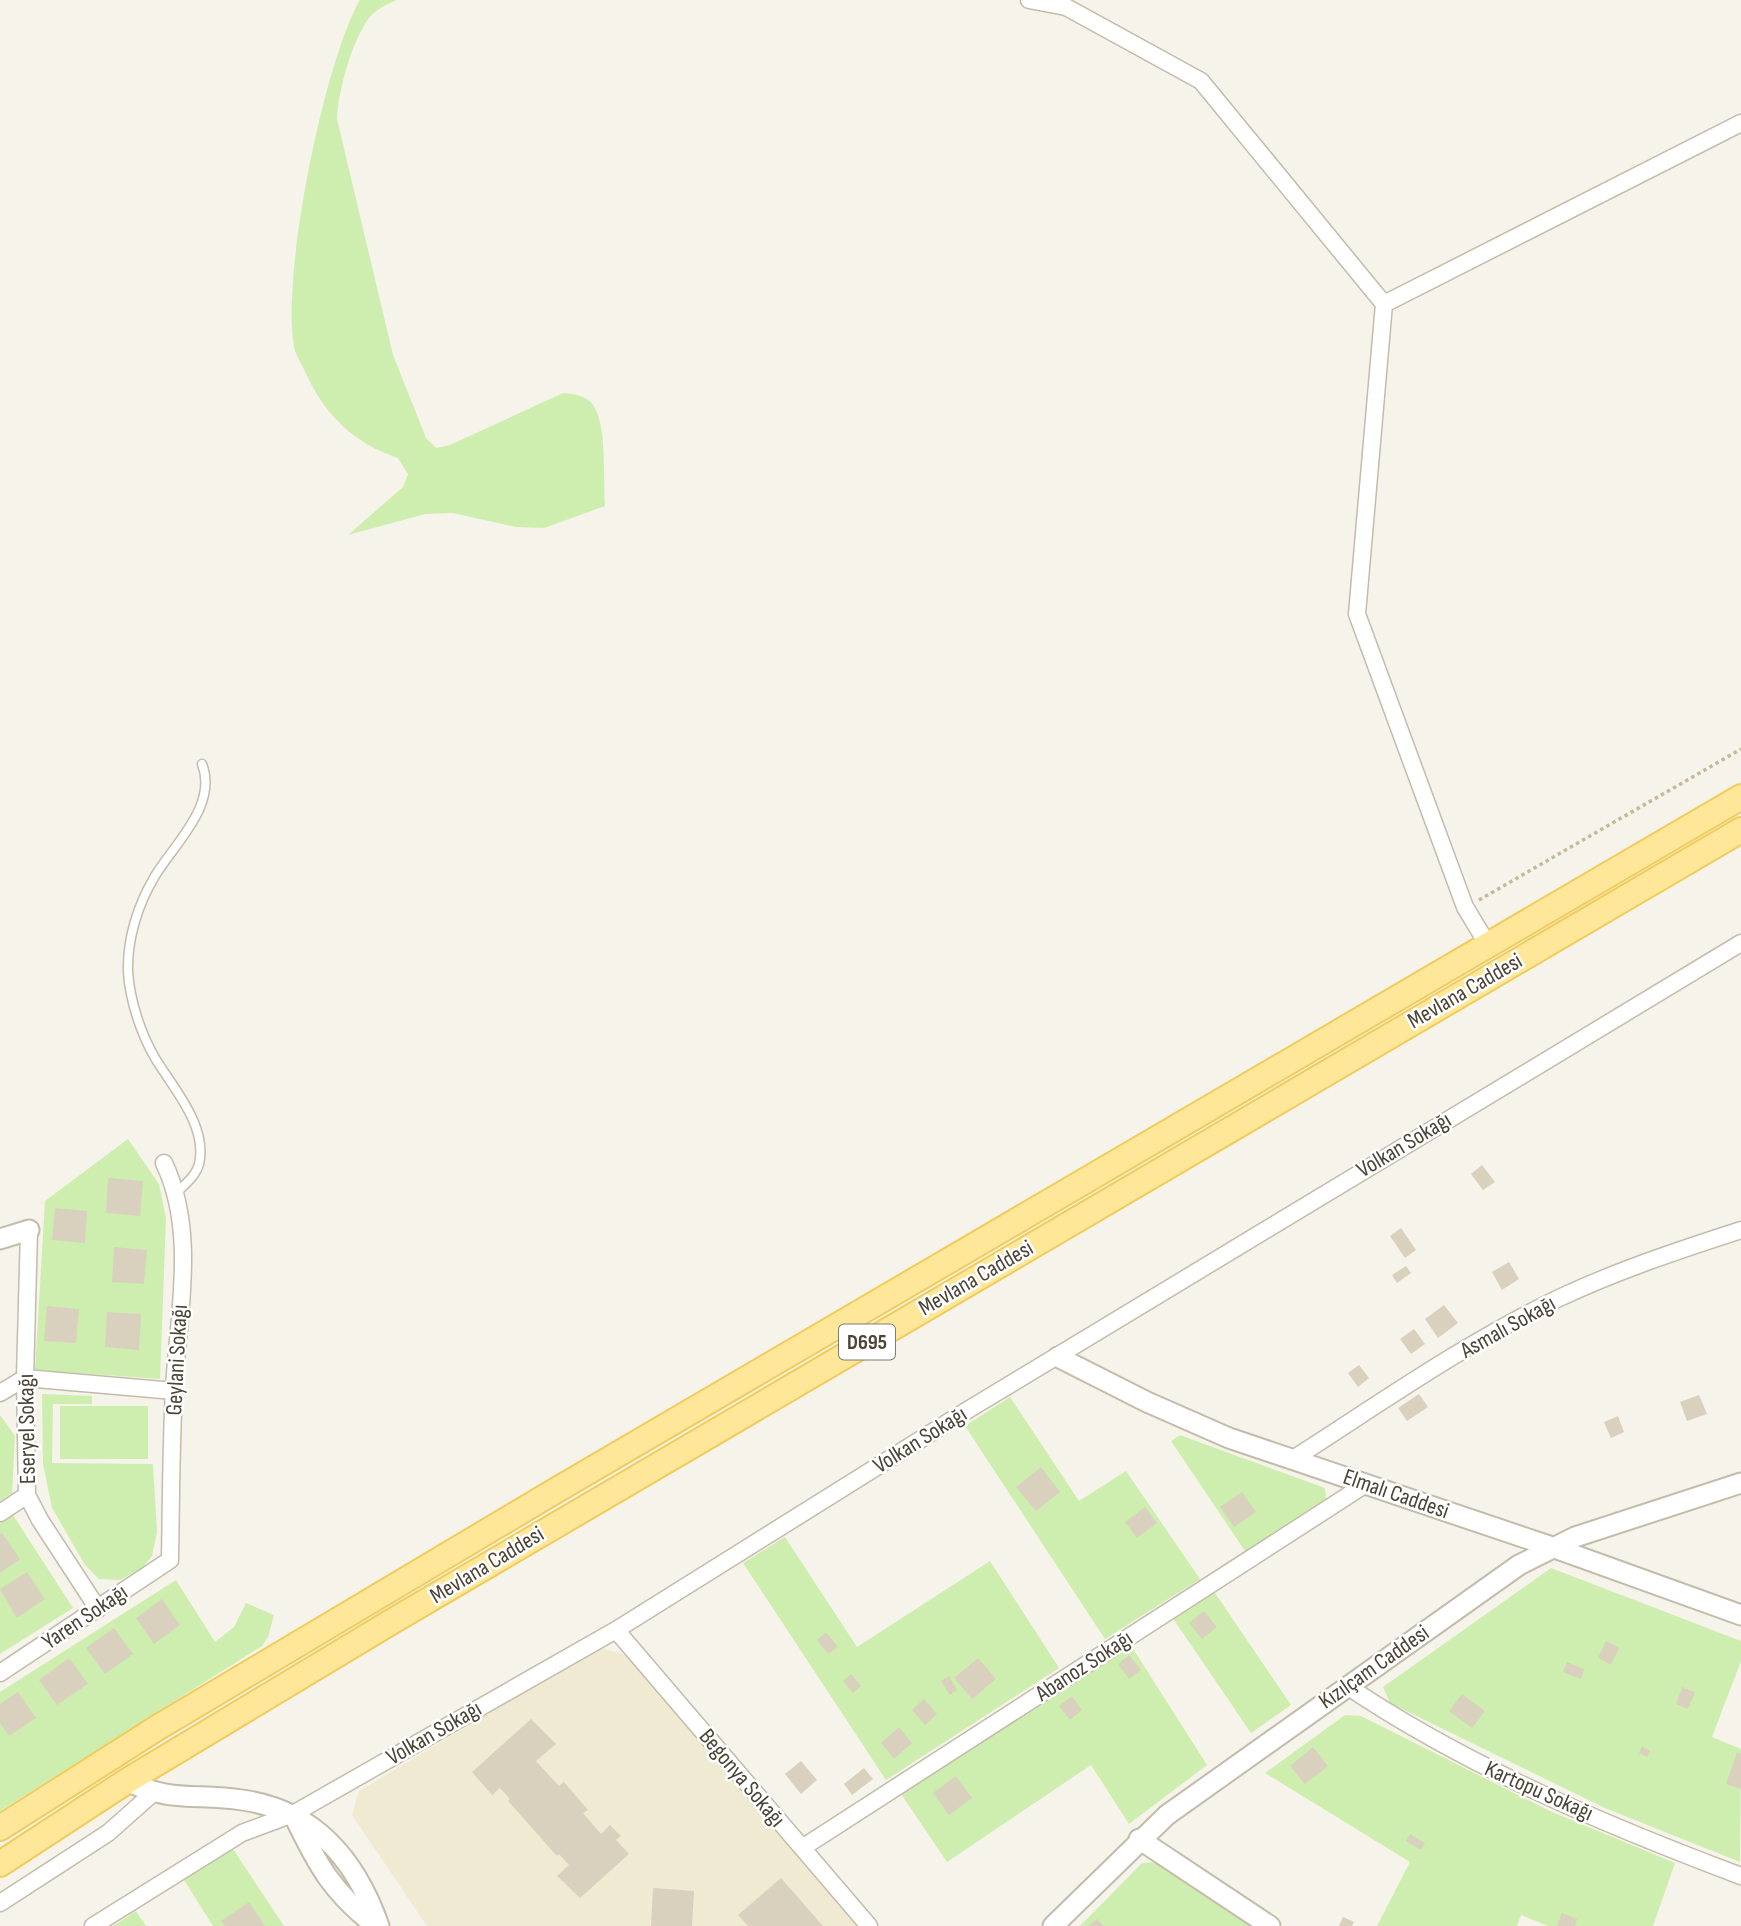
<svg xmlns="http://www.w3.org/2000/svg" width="1741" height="1926" font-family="'Sofia Sans Condensed',sans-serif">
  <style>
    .education { fill: #f1ead2 }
    .green { fill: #ceeeaf }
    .building { fill: #d9d0be }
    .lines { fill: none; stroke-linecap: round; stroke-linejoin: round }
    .service-casing { stroke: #c3bcab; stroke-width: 11 }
    .minor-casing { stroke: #c3bcab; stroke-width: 19 }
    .tertiary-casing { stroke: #c3bcab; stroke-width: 23 }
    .primary-casing { stroke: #f0cc5d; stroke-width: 28 }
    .path { stroke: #c6b99a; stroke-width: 3.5; stroke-dasharray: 3.5 3.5; stroke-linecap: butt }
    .service { stroke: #fff; stroke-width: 8 }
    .minor { stroke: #fff; stroke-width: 16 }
    .tertiary { stroke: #fff; stroke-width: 19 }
    .primary { stroke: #ffe79a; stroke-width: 24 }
    .labels { text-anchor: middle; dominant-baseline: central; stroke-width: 5; stroke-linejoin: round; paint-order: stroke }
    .shield { fill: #fff; stroke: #817c73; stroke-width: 2 }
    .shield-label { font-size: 21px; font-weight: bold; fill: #4b4437 }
    .street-label { font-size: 23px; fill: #4b4437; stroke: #fff }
  </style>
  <rect width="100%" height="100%" fill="#f6f3ea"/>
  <path class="education" d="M 599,1647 L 628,1656 L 858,1926 L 427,1926 L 352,1815 L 359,1791 Z"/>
  <path class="green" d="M 360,0 L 397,0 C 387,4 376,9 369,18 C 352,41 338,91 337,119 L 393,355 L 426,438 L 436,448 L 450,445 L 563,393 C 575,394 589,396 595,408 C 607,430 603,481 605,506 L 544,528 L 516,527 L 453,513 L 425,514 L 348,535 L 403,487 L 408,474 L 398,458 C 354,443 327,417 307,376 C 303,366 296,356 294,347 C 281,276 324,62 360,0 Z
    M 128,1139 L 159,1184 L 166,1218 L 160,1379 L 35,1370 L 45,1201 Z
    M 42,1394 L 92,1396 L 92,1404 L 53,1404 L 52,1463 L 153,1464 L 157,1532 L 152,1556 L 142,1568 L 120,1580 L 99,1579 L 85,1565 L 52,1508 L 43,1464 Z
    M 1010,1397 L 1079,1501 L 1126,1471 L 1200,1579 L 1105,1639 L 965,1426 Z
    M 60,1406 L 148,1406 L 148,1459 L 60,1459 Z
    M 0,1415 L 15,1436 L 12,1493 L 0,1501 Z
    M 1180,1435 L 1325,1488 L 1326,1499 L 1245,1551 L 1171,1441 Z
    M 13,1515 L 73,1608 L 0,1654 L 0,1523 Z
    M 785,1537 L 857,1647 L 990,1561 L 1059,1668 L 886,1780 L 743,1563 Z
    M 1551,1568 L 1741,1641 L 1741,1661 L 1712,1737 L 1741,1749 L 1740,1862 L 1605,1808 L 1390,1703 L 1383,1687 Z
    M 176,1580 L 215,1642 L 234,1627 L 246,1603 L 274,1615 L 268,1637 L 262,1646 L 0,1811 L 0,1692 Z
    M 1213,1590 L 1291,1705 L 1251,1733 L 1172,1617 Z
    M 1130,1644 L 1207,1765 L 1129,1824 L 1091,1765 L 947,1862 L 901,1794 Z
    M 1345,1715 L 1361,1716 L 1552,1812 L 1675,1863 L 1653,1926 L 1548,1926 L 1521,1915 L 1517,1926 L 1377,1926 L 1410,1862 L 1265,1773 Z
    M 233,1849 L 284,1926 L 213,1926 L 184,1880 Z
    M 1158,1862 L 1255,1926 L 1080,1926 L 1142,1863 Z
    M 136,1911 L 146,1926 L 113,1926 Z"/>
  <path class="building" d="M 1482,1165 L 1495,1182 L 1483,1190 L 1471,1174 Z
    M 108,1178 L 143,1181 L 140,1216 L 106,1213 Z
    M 55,1208 L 87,1211 L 85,1243 L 52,1240 Z
    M 1401,1228 L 1416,1250 L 1405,1258 L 1390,1236 Z
    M 114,1247 L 147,1250 L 144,1284 L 112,1282 Z
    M 1509,1262 L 1519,1279 L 1502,1290 L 1492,1272 Z
    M 1406,1266 L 1411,1273 L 1397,1283 L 1392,1275 Z
    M 1444,1305 L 1458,1323 L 1438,1338 L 1425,1319 Z
    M 47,1306 L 79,1309 L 76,1343 L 44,1341 Z
    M 107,1312 L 141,1314 L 139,1350 L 105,1347 Z
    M 1414,1329 L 1425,1344 L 1411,1354 L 1400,1339 Z
    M 1359,1365 L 1369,1378 L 1358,1387 L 1348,1373 Z
    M 1419,1394 L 1428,1407 L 1407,1421 L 1398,1408 Z
    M 1699,1395 L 1707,1414 L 1687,1421 L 1680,1402 Z
    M 1618,1416 L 1624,1432 L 1611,1438 L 1604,1422 Z
    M 1041,1467 L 1060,1492 L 1036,1511 L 1016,1487 Z
    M 1242,1492 L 1256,1512 L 1234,1527 L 1220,1507 Z
    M 1145,1507 L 1157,1523 L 1137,1538 L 1125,1522 Z
    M 2,1533 L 20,1559 L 0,1573 L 0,1534 Z
    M 27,1572 L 45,1599 L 17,1618 L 0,1589 Z
    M 162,1599 L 180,1625 L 154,1644 L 136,1618 Z
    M 1204,1611 L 1217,1627 L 1202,1639 L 1189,1623 Z
    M 114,1628 L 133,1654 L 105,1674 L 86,1648 Z
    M 826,1632 L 838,1647 L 828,1654 L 817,1640 Z
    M 1606,1641 L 1619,1648 L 1611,1665 L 1598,1658 Z
    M 1129,1655 L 1141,1670 L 1129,1679 L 1118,1664 Z
    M 69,1658 L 88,1684 L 57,1705 L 39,1680 Z
    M 978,1658 L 996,1679 L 972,1699 L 954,1678 Z
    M 1567,1662 L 1584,1669 L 1581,1679 L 1563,1672 Z
    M 851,1674 L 861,1686 L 853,1693 L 843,1681 Z
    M 949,1676 L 957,1690 L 950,1695 L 941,1681 Z
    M 1682,1687 L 1695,1692 L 1688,1709 L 1676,1704 Z
    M 18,1692 L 36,1718 L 9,1736 L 0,1723 L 0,1704 Z
    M 1462,1694 L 1485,1711 L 1472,1728 L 1449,1711 Z
    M 1072,1696 L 1082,1710 L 1070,1720 L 1059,1706 Z
    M 924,1699 L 937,1714 L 925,1725 L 912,1710 Z
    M 531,1719 L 556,1744 L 536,1761 L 559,1786 L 564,1782 L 588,1810 L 583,1813 L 601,1834 L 610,1825 L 621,1836 L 616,1840 L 629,1854 L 580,1898 L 557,1876 L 569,1865 L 559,1854 L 557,1856 L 508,1801 L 510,1799 L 500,1788 L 492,1795 L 472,1772 Z
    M 899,1727 L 912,1743 L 894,1759 L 881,1743 Z
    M 1642,1746 L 1650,1751 L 1647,1757 L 1639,1753 Z
    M 1313,1747 L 1328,1766 L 1305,1784 L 1290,1766 Z
    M 1737,1752 L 1741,1754 L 1741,1789 L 1726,1784 Z
    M 801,1761 L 817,1780 L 801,1794 L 785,1774 Z
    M 864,1768 L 873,1779 L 852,1795 L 844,1784 Z
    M 956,1776 L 972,1798 L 949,1815 L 933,1793 Z
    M 1410,1834 L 1425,1843 L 1421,1850 L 1406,1841 Z
    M 781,1878 L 823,1926 L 748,1926 L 738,1915 Z
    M 653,1888 L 694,1891 L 692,1926 L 651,1926 Z
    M 249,1902 L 265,1926 L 225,1926 L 221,1921 Z
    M 1562,1913 L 1577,1919 L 1575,1926 L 1557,1926 Z
    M 1343,1917 L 1354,1922 L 1352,1926 L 1339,1926 Z
    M 1097,1919 L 1104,1926 L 1089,1926 Z"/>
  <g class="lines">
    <g class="service-casing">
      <path id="service" d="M 176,1193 C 184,1185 196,1176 199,1164 C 208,1126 173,1088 155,1058 C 141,1034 130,1001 128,972 C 127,939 138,904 155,876 C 175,843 218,805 202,764"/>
    </g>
    <g class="minor-casing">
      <path id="minor" d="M 1029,0 L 1066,7 L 1201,81 L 1384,304 L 1357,614 L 1465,907 L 1488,945
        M 1384,304 L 1741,123
        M 29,1230 L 25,1378 L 27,1495 L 40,1520 L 98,1609
        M 0,1393 L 25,1378 L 174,1391
        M 1293,1459 C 1379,1404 1464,1344 1557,1299 C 1616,1271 1679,1250 1741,1230
        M 0,1513 L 27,1495
        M 616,1630 L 869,1926
        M 0,1673 L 170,1560 C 171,1503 171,1446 174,1389 C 178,1315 197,1232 164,1163
        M 1347,1686 C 1468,1767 1605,1825 1741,1876
        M 802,1848 L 1366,1484
        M 0,1903 L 108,1833 L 152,1794
        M 93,1926 L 242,1833 L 293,1814 L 616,1630 L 966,1411 L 1741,943"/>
    </g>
    <g class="tertiary-casing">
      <path id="tertiary" d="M 0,1239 L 29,1230
        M 1058,1357 L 1147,1402 L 1229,1438 L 1552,1547 L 1741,1615
        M 127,1781 C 171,1803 197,1793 242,1800 C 314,1810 356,1860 379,1926
        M 295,1818 C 318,1866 333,1893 376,1926
        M 1139,1839 L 1270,1926
        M 1053,1926 L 1167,1815 L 1519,1565 L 1575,1537 L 1741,1483"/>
    </g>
    <g class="primary-casing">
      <path id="primary" d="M 0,1828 L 157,1728 L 555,1491 L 1741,797
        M 0,1864 L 127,1781 L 391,1622 L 1741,830"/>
    </g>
    <path class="path" d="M 1479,900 L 1741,749"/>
    <use href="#service" class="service"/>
    <use href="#minor" class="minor"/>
    <use href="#tertiary" class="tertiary"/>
    <use href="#primary" class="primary"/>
  </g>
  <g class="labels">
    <rect class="shield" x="839" y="1324.5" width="56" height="35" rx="5"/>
    <g class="shield-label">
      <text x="867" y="1342">D695</text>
    </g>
    <g class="street-label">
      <text transform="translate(1465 991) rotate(-30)">Mevlana Caddesi</text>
      <text transform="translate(1404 1145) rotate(-31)">Volkan Sokağı</text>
      <text transform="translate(976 1278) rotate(-30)">Mevlana Caddesi</text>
      <text transform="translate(1508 1327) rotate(-29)">Asmalı Sokağı</text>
      <text transform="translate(177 1360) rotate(-87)">Geylani Sokağı</text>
      <text transform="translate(27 1429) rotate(-91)">Eseryel Sokağı</text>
      <text transform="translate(920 1440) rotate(-32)">Volkan Sokağı</text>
      <text transform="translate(1396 1494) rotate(19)">Elmalı Caddesi</text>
      <text transform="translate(487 1565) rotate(-31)">Mevlana Caddesi</text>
      <text transform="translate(85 1617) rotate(-34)">Yaren Sokağı</text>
      <text transform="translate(1084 1666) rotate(-33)">Abanoz Sokağı</text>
      <text transform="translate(1374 1667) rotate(-35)">Kızılçam Caddesi</text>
      <text transform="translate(434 1733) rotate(-30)">Volkan Sokağı</text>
      <text transform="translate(742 1778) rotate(50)">Begonya Sokağı</text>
      <text transform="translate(1539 1791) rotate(24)">Kartopu Sokağı</text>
    </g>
  </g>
</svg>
